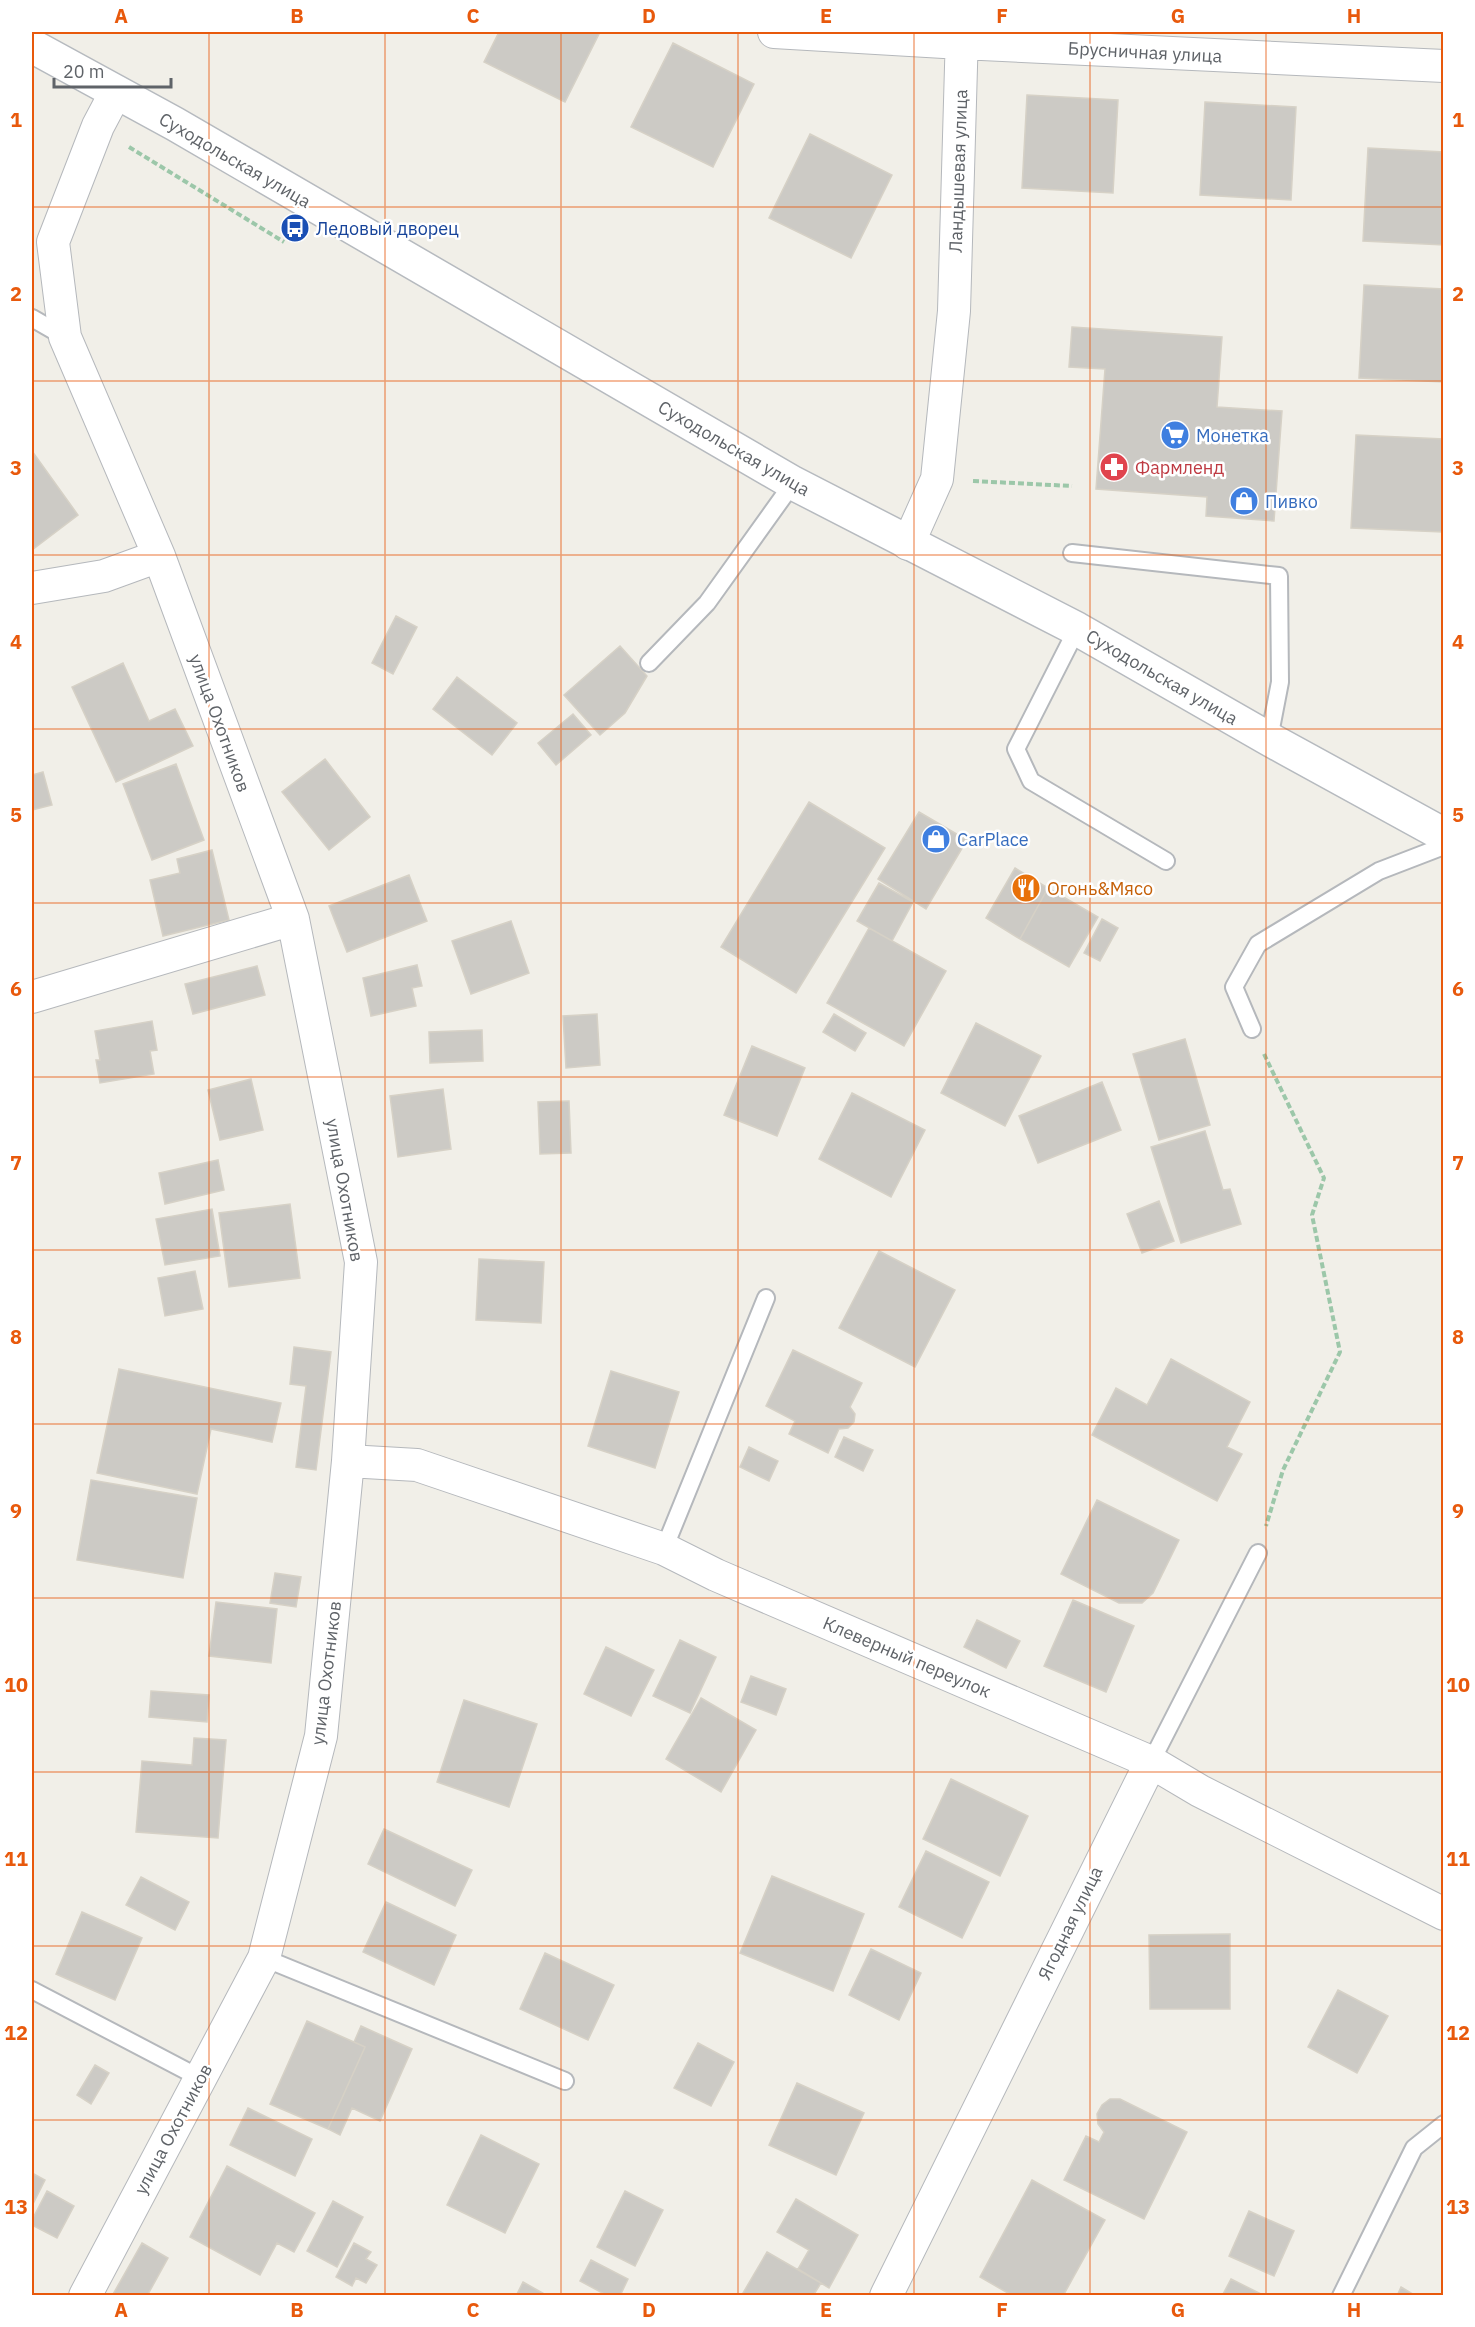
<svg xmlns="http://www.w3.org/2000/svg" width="1475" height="2327" font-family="'IBM Plex Sans',sans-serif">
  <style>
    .building { fill: #cccac5; stroke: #d6d1c6; stroke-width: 1.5 }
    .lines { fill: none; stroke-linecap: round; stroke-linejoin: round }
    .service-casing { stroke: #b5b8bc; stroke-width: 20 }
    .minor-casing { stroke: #b5b8bc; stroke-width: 34 }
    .secondary-casing { stroke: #b6babf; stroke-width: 36 }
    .path { stroke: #9cc7a9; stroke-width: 4; stroke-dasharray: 6 3; stroke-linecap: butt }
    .service { stroke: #fff; stroke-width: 16 }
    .minor { stroke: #fff; stroke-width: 32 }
    .secondary { stroke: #fff; stroke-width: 33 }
    .grid { fill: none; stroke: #e8590c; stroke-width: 1.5; stroke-opacity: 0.55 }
    .labels { text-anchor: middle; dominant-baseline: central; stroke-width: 5; stroke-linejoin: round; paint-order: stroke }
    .street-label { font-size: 18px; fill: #5f6368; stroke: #fff }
    .transit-label { font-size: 18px; fill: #164399; stroke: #fff; text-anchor: start }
    .shop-label { font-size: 18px; fill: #366cbe; stroke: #fff; text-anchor: start }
    .health-label { font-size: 18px; fill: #be3a42; stroke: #fff; text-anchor: start }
    .food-label { font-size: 18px; fill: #c56008; stroke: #fff; text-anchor: start }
    .neatline { fill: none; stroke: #e8590c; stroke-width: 2 }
    .grid-label { font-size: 20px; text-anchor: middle; font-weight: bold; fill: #e8590c }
  </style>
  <rect width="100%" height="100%" fill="#f1efe8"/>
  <path class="building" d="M 499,32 L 600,32 L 565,102 L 484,62 Z
    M 673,43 L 754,84 L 713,167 L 631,127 Z
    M 1027,95 L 1118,100 L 1113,193 L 1022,188 Z
    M 1205,102 L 1296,107 L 1291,200 L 1200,195 Z
    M 810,134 L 892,175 L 851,258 L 769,218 Z
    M 1368,148 L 1444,152 L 1444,245 L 1363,241 Z
    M 1364,285 L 1444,289 L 1444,382 L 1359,378 Z
    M 1072,327 L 1222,337 L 1217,407 L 1282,411 L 1274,521 L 1206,516 L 1207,497 L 1096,489 L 1105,369 L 1069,367 Z
    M 1356,435 L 1444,439 L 1442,532 L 1351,528 Z
    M 32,451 L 78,515 L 32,550 Z
    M 396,616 L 417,627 L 393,674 L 372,663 Z
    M 620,646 L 647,676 L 625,713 L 600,735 L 564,695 Z
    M 123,663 L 149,721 L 175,709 L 193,746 L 116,782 L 72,687 Z
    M 457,677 L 517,723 L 492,755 L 433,709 Z
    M 573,714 L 591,735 L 556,765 L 538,743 Z
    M 325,759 L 370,817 L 329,850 L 282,792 Z
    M 176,764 L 204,840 L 152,860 L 123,784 Z
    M 43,772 L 52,805 L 32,810 L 32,775 Z
    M 809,802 L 885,848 L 796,993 L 721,947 Z
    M 919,812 L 967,840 L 926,909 L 878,879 Z
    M 212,850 L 229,920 L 163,936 L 150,880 L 180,873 L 177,859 Z
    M 1015,868 L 1048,888 L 1020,939 L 986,918 Z
    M 409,875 L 427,921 L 347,952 L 329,906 Z
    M 879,883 L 913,902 L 892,941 L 857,921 Z
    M 1048,888 L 1098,917 L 1069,967 L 1020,939 Z
    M 1102,919 L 1118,928 L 1100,961 L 1084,953 Z
    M 511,921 L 529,973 L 471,994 L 452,941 Z
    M 869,928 L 946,971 L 904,1046 L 827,1003 Z
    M 417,965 L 422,986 L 412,988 L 416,1006 L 371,1016 L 363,978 Z
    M 257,966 L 265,995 L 193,1014 L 185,984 Z
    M 597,1014 L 600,1065 L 566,1068 L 563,1016 Z
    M 834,1014 L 866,1033 L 855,1051 L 823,1032 Z
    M 152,1021 L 157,1050 L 150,1051 L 154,1074 L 100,1083 L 96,1060 L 100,1060 L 95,1031 Z
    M 976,1023 L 1041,1056 L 1005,1126 L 941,1093 Z
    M 482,1030 L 483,1061 L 430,1063 L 429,1032 Z
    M 1185,1039 L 1210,1125 L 1159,1140 L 1133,1054 Z
    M 752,1046 L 805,1068 L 777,1136 L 724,1115 Z
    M 251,1079 L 263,1130 L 220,1140 L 208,1090 Z
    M 1102,1082 L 1121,1130 L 1038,1163 L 1019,1116 Z
    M 443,1089 L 451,1149 L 398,1157 L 390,1096 Z
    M 852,1093 L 925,1130 L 891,1197 L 819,1159 Z
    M 569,1101 L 571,1153 L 540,1154 L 538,1102 Z
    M 1205,1131 L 1223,1190 L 1230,1189 L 1241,1224 L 1181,1243 L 1151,1147 Z
    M 218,1160 L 224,1190 L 165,1204 L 159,1173 Z
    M 1159,1201 L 1174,1241 L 1142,1253 L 1127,1214 Z
    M 290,1204 L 300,1278 L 229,1287 L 219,1213 Z
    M 212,1209 L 220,1256 L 165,1265 L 156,1219 Z
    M 879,1251 L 955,1290 L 915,1367 L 839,1328 Z
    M 479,1259 L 544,1262 L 541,1323 L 476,1320 Z
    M 195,1271 L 203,1309 L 165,1316 L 158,1278 Z
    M 294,1347 L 331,1352 L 316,1470 L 296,1467 L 306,1386 L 290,1384 Z
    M 793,1350 L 862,1383 L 850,1407 L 855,1414 L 854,1422 L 848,1428 L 839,1429 L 828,1453 L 789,1434 L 795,1421 L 766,1406 Z
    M 1171,1359 L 1250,1402 L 1227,1447 L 1242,1454 L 1217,1501 L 1092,1435 L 1116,1388 L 1147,1405 Z
    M 119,1369 L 281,1403 L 272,1442 L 211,1429 L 197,1494 L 97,1473 Z
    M 611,1371 L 679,1392 L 655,1468 L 588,1446 Z
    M 844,1437 L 873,1450 L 863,1471 L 835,1457 Z
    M 749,1447 L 778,1461 L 769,1481 L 740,1467 Z
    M 91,1480 L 197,1498 L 183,1578 L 77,1560 Z
    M 1097,1500 L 1179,1540 L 1153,1593 L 1142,1603 L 1119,1603 L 1061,1574 Z
    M 275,1573 L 301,1577 L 296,1607 L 270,1603 Z
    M 1073,1600 L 1134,1626 L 1106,1692 L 1044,1666 Z
    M 216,1602 L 277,1609 L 271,1663 L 209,1656 Z
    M 977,1620 L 1020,1641 L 1006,1668 L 964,1647 Z
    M 680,1640 L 716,1657 L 690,1713 L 653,1696 Z
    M 606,1647 L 654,1670 L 631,1716 L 584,1694 Z
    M 751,1676 L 786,1689 L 776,1715 L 741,1702 Z
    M 151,1691 L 209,1695 L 207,1722 L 149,1717 Z
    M 701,1698 L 756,1730 L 721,1792 L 666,1759 Z
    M 464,1700 L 537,1724 L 509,1807 L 437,1782 Z
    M 194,1738 L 226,1740 L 218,1838 L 136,1832 L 142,1761 L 192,1765 Z
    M 951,1779 L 1028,1816 L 1000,1876 L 923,1839 Z
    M 384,1829 L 472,1870 L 455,1906 L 368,1864 Z
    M 926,1851 L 989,1882 L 962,1938 L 899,1907 Z
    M 772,1876 L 864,1914 L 833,1991 L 740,1953 Z
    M 141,1877 L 189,1902 L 175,1930 L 126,1905 Z
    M 386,1902 L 456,1935 L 434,1985 L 363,1952 Z
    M 82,1912 L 142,1938 L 115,2000 L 56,1974 Z
    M 1230,1934 L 1230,2009 L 1150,2009 L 1149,1935 Z
    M 871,1949 L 921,1973 L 899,2020 L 849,1995 Z
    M 545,1953 L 614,1985 L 588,2040 L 520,2009 Z
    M 1338,1990 L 1388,2016 L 1357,2073 L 1308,2047 Z
    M 307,2021 L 365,2047 L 328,2129 L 270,2104 Z
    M 361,2026 L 412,2049 L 380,2121 L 352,2108 L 340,2135 L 328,2129 L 365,2047 L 354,2042 Z
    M 698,2043 L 734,2062 L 711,2106 L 674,2088 Z
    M 95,2065 L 109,2073 L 91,2104 L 77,2095 Z
    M 797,2083 L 864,2113 L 836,2175 L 769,2145 Z
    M 1110,2099 L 1120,2099 L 1187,2132 L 1144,2219 L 1064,2180 L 1086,2136 L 1099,2142 L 1104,2132 L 1098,2124 L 1097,2114 L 1102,2105 Z
    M 248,2108 L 312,2139 L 295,2176 L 230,2145 Z
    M 481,2135 L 539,2164 L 505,2233 L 447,2205 Z
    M 227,2166 L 315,2213 L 294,2252 L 277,2243 L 260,2275 L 190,2237 Z
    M 32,2173 L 45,2180 L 32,2206 Z
    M 1032,2180 L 1105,2220 L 1063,2296 L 1013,2296 L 980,2277 Z
    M 47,2191 L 74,2206 L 57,2238 L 32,2225 L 32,2220 Z
    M 625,2191 L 663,2210 L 635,2266 L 597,2247 Z
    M 796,2199 L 858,2235 L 829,2288 L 798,2269 L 809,2250 L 777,2232 Z
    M 333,2201 L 363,2217 L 337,2267 L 307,2251 Z
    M 1249,2211 L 1294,2231 L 1274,2276 L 1229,2256 Z
    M 142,2243 L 168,2258 L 147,2296 L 112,2296 Z
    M 354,2243 L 371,2252 L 366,2259 L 377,2265 L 366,2283 L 356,2278 L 352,2286 L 336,2277 Z
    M 767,2252 L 821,2283 L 813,2296 L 747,2296 L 743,2293 Z
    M 591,2260 L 628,2279 L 620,2296 L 608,2296 L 580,2281 Z
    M 1231,2279 L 1265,2296 L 1222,2296 Z
    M 523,2282 L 548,2296 L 516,2296 Z
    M 1401,2287 L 1416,2296 L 1397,2296 Z"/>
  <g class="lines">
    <g class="service-casing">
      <path id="service" d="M 32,318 L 65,337
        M 1072,553 L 1279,576 L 1280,682 L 1269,739
        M 1077,629 L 1016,749 L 1031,781 L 1166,861
        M 649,663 L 707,603 L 793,483
        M 1252,1029 L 1234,987 L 1258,944 L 1379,871 L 1444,846
        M 664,1549 L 766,1298
        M 1151,1762 L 1258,1553
        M 264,1958 L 565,2081
        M 32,1990 L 200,2078
        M 1341,2296 L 1414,2148 L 1444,2124"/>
    </g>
    <g class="minor-casing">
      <path id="minor" d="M 774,32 L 961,43 L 1444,66
        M 908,544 L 937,479 L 954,311 L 962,32
        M 32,588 L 104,576 L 159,556
        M 32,997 L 293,919
        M 348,1461 L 417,1465 L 664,1549 L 716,1575 L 1151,1762 L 1200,1791 L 1444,1914
        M 85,2296 L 264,1958 L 321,1736 L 348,1461 L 361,1262 L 293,919 L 159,556 L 65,337 L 53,242 L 98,126 L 116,92
        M 886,2296 L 1151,1762"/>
    </g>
    <g class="secondary-casing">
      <path id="secondary" d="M 32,46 L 175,124 L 793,483 L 1077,629 L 1269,739 L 1444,835"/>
    </g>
    <path class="path" d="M 129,147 L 284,242
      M 973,481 L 1072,486
      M 1264,1054 L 1324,1178 L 1312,1215 L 1340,1352 L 1283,1470 L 1266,1526"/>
    <use href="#service" class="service"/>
    <use href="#minor" class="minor"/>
    <use href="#secondary" class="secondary"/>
  </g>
  <path class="grid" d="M 209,32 L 209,2296M 385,32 L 385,2296M 561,32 L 561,2296M 738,32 L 738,2296M 914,32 L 914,2296M 1090,32 L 1090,2296M 1266,32 L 1266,2296M 32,207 L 1444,207M 32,381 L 1444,381M 32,555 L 1444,555M 32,729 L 1444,729M 32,903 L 1444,903M 32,1077 L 1444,1077M 32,1250 L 1444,1250M 32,1424 L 1444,1424M 32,1598 L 1444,1598M 32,1772 L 1444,1772M 32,1946 L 1444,1946M 32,2120 L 1444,2120"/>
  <defs>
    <g id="bus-disc" transform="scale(1.5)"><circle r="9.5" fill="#1a4fb4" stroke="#fff"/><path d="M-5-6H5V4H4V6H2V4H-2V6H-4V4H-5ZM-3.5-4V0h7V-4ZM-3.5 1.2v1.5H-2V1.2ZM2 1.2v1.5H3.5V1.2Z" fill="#fff"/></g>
    <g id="supermarket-disc" transform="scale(1.5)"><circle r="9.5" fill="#3f7fe0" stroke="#fff"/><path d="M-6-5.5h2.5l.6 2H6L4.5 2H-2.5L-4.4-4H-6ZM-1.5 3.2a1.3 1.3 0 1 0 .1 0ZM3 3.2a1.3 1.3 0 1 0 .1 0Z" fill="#fff"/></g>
    <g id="pharmacy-disc" transform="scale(1.5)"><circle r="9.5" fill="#e0444e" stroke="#fff"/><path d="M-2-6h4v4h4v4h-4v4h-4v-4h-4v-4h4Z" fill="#fff"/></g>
    <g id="shop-disc" transform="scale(1.5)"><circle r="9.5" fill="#3f7fe0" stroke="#fff"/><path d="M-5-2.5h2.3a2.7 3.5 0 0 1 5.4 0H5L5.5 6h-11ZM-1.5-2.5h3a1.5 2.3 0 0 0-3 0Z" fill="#fff"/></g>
    <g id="restaurant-disc" transform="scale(1.5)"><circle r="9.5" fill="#e8710a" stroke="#fff"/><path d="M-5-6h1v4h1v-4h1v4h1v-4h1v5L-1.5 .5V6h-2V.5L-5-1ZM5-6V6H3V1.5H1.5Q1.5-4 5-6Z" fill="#fff"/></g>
  </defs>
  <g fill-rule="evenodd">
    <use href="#bus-disc" x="295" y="228"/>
    <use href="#supermarket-disc" x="1175" y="435"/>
    <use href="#pharmacy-disc" x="1114" y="467"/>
    <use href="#shop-disc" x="1244" y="501"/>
    <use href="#shop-disc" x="936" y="839"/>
    <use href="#restaurant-disc" x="1026" y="888"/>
  </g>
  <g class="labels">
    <g class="street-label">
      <text transform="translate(1145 52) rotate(3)">Брусничная улица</text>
      <text transform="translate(235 160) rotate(30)">Суходольская улица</text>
      <text transform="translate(958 171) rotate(-88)">Ландышевая улица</text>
      <text transform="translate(734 448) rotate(30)">Суходольская улица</text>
      <text transform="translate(1162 677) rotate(30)">Суходольская улица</text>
      <text transform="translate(220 723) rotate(70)">улица Охотников</text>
      <text transform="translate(345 1190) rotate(80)">улица Охотников</text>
      <text transform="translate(907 1657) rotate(23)">Клеверный переулок</text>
      <text transform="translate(326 1673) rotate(-83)">улица Охотников</text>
      <text transform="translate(1070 1923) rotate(-64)">Ягодная улица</text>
      <text transform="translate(173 2129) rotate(-62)">улица Охотников</text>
    </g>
    <g class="transit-label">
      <text x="316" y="228">Ледовый дворец</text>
    </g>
    <g class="shop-label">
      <text x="1196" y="435">Монетка</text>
      <text x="1265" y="501">Пивко</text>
      <text x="957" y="839">CarPlace</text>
    </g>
    <g class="health-label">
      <text x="1135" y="467">Фармленд</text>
    </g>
    <g class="food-label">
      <text x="1047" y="888">Огонь&amp;Мясо</text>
    </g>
  </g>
  <rect width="1475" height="2327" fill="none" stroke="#ffffff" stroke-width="66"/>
  <path d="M54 78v9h117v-9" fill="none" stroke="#5f6368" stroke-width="3"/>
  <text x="63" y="78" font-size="18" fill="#5f6368" stroke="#ffffff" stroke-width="4.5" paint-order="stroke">20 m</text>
  <rect x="33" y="33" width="1409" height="2261" class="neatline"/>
  <g class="grid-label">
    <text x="121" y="23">A</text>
    <text x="297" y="23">B</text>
    <text x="473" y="23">C</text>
    <text x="649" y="23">D</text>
    <text x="826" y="23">E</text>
    <text x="1002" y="23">F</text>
    <text x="1178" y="23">G</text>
    <text x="1354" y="23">H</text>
    <text x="16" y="127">1</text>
    <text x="1458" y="127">1</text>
    <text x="16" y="301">2</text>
    <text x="1458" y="301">2</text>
    <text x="16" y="475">3</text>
    <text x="1458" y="475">3</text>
    <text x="16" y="649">4</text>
    <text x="1458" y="649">4</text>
    <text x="16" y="822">5</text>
    <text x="1458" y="822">5</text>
    <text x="16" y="996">6</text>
    <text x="1458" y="996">6</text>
    <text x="16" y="1170">7</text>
    <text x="1458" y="1170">7</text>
    <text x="16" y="1344">8</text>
    <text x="1458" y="1344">8</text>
    <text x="16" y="1518">9</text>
    <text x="1458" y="1518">9</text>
    <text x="16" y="1692">10</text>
    <text x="1458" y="1692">10</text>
    <text x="16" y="1866">11</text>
    <text x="1458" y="1866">11</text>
    <text x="16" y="2040">12</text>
    <text x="1458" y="2040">12</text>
    <text x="16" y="2214">13</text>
    <text x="1458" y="2214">13</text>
    <text x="121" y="2317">A</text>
    <text x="297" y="2317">B</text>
    <text x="473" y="2317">C</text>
    <text x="649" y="2317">D</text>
    <text x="826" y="2317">E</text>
    <text x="1002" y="2317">F</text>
    <text x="1178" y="2317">G</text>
    <text x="1354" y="2317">H</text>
  </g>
</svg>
